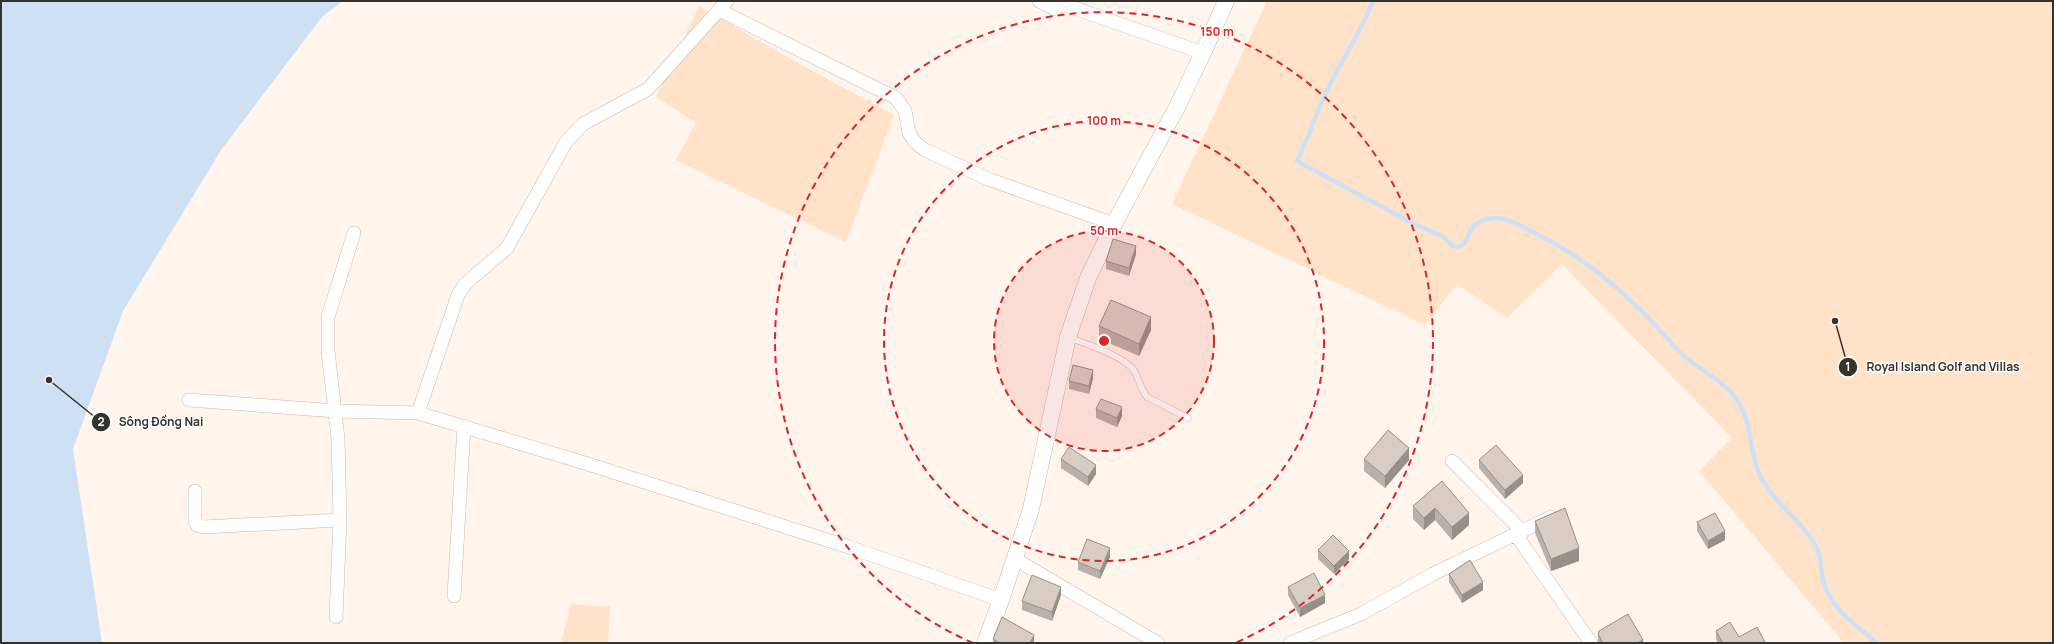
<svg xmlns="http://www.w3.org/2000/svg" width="2054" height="644" font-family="Manrope,sans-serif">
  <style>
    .green { fill: #ffe2c7 }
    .water { fill: #cde0f4 }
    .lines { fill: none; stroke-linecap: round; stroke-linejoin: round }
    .stream { stroke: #cde0f4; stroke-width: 4.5 }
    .service-casing { stroke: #c5bbb3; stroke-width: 7 }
    .minor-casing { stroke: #c5bbb3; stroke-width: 14 }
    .tertiary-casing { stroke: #c5bbb3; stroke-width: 17 }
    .service { stroke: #fff; stroke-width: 6 }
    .minor { stroke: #fff; stroke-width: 13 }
    .tertiary { stroke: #fff; stroke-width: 16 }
    .wall { fill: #b9b0a9 }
    .shaded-wall { fill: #969089 }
    .building { fill: #d7cdc4; stroke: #969089 }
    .ring { fill: none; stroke: #d62828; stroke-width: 2; stroke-dasharray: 7 5 }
    .centre { fill: #d62828; stroke: #fff; stroke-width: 2 }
    .ring-label { font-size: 12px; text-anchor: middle; font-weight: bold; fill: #d62828; stroke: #fff; stroke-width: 3; stroke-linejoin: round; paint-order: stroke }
    .leader { fill: none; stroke: #36332f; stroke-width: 1.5 }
    .callout-dot { fill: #36332f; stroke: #fff; stroke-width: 1.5 }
    .mark-label { font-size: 12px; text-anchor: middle; font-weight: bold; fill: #fff }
    .callout-label { font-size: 12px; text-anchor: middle; font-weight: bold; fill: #36332f; stroke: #fff; stroke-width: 3; stroke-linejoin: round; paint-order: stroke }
  </style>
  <rect width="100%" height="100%" fill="#fff5ec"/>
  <path class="green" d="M 1267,1 L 2053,1 L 2053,643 L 1844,643 L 1699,471 L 1732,438 L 1562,264 L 1507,318 L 1457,284 L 1425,325 L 1172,204 Z
    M 699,6 L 798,63 L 894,115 L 846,242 L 676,160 L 696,123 L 656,97 Z
    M 571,604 L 610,607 L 608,643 L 561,643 Z"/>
  <path class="water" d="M 1,1 L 343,1 L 322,17 L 221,150 L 123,311 L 73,449 L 102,643 L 1,643 Z"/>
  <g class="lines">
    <path class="stream" d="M 1373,1 C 1361,32 1343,58 1328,88 C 1316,112 1309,137 1297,161 L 1416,225 L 1442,236 L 1453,246 L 1458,247 L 1465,243 C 1469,236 1468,229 1476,224 C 1497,210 1516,223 1535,233 C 1572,251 1605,276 1634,304 C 1651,319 1665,337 1681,353 C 1699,371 1725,380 1739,403 C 1752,425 1749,450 1759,473 C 1771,500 1797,517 1813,541 C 1822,554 1820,569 1824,584 C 1835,614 1855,622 1876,643"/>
    <g class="service-casing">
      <path id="service" d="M 1068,337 C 1086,344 1121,355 1133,369 C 1139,378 1140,388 1147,397 L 1188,418"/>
    </g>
    <g class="minor-casing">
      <path id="minor" d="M 1039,1 L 1055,9 L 1060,3 L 1203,53
        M 719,10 L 896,98 L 905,111 L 909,133 L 915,142 L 925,150 L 988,179 L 1114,224
        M 189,400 L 336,411 L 418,413 L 575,460 L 849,547 L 1001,600
        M 418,413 L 458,295 L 465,284 L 507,248 L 566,142 L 583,124 L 648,89 L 727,1
        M 1452,461 L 1523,532
        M 195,491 L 195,521 L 197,525 L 203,527 L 340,520
        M 1516,535 L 1591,643
        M 1015,559 L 1158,643
        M 454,596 L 464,426
        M 336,617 L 340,520 L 338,439 L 328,351 L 328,317 L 354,233
        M 1290,643 L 1361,614 L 1433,574 L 1551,517"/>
    </g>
    <g class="tertiary-casing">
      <path id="tertiary" d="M 985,643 L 1001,600 L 1031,509 L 1068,337 L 1088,278 L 1114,224 L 1177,107 L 1203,53 L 1226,1"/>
    </g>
    <use href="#service" class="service"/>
    <use href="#minor" class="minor"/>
    <use href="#tertiary" class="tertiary"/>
  </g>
  <path class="wall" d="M 1136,254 L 1129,276 L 1106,269 L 1106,261 Z
    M 1099,326 L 1151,330 L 1139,356 L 1099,339 Z
    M 1093,378 L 1089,394 L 1069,389 L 1069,381 Z
    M 1096,409 L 1122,416 L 1117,427 L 1096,418 Z
    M 1061,459 L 1096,474 L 1088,486 L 1061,468 Z
    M 1364,459 L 1409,460 L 1385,488 L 1364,471 Z
    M 1479,460 L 1523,483 L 1505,499 L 1479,468 Z
    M 1442,481 L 1469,525 L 1452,540 L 1435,520 L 1424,530 L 1413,519 L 1413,506 Z
    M 1535,521 L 1579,561 L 1551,571 L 1535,533 Z
    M 1697,522 L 1725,540 L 1708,549 L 1697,531 Z
    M 1318,550 L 1349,559 L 1334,574 L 1318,559 Z
    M 1110,557 L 1100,579 L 1078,570 L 1078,562 Z
    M 1449,574 L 1483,590 L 1462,603 L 1449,582 Z
    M 1288,587 L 1325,603 L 1300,617 L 1288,595 Z
    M 1061,595 L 1052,621 L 1022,610 L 1022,601 Z
    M 1716,631 L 1739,637 L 1765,643 L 1718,643 L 1716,639 Z
    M 1598,634 L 1643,643 L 1598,643 Z
    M 993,639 L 1034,643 L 993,643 Z"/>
  <path class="shaded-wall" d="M 1136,246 L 1136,254 L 1129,276 L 1129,268 Z
    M 1151,317 L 1151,330 L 1139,356 L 1139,344 Z
    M 1093,370 L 1093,378 L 1089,394 L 1089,386 Z
    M 1122,407 L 1122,416 L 1117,427 L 1117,418 Z
    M 1409,448 L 1409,460 L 1385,488 L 1385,476 Z
    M 1096,465 L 1096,474 L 1088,486 L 1088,477 Z
    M 1523,475 L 1523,483 L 1505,499 L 1505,490 Z
    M 1435,508 L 1435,520 L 1424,530 L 1424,518 Z
    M 1469,513 L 1469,525 L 1452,540 L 1452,527 Z
    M 1725,531 L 1725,540 L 1708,549 L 1708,541 Z
    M 1110,548 L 1110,557 L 1100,579 L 1100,571 Z
    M 1579,548 L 1579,561 L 1551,571 L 1551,559 Z
    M 1349,551 L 1349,559 L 1334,574 L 1334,566 Z
    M 1483,582 L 1483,590 L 1462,603 L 1462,595 Z
    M 1061,587 L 1061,595 L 1052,621 L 1052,612 Z
    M 1325,595 L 1325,603 L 1300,617 L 1300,608 Z
    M 1034,635 L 1034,643 L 1030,643 Z
    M 1643,640 L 1643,643 L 1637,643 Z"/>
  <path class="building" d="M 1113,239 L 1136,246 L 1129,268 L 1106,261 Z
    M 1111,300 L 1151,317 L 1139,344 L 1099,326 Z
    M 1073,365 L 1093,370 L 1089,386 L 1069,381 Z
    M 1101,399 L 1122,407 L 1117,418 L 1096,409 Z
    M 1388,430 L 1409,448 L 1385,476 L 1364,459 Z
    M 1496,445 L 1523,475 L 1505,490 L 1479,460 Z
    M 1069,447 L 1096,465 L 1088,477 L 1061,459 Z
    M 1442,481 L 1469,513 L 1452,527 L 1435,508 L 1424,518 L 1413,506 Z
    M 1565,508 L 1579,548 L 1551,559 L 1535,521 Z
    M 1715,513 L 1725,531 L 1708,541 L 1697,522 Z
    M 1333,535 L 1349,551 L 1334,566 L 1318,550 Z
    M 1087,539 L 1110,548 L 1100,571 L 1078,562 Z
    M 1470,560 L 1483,582 L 1462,595 L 1449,574 Z
    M 1314,573 L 1325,595 L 1300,608 L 1288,587 Z
    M 1032,575 L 1061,587 L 1052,612 L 1022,601 Z
    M 1628,614 L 1643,640 L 1637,643 L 1603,643 L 1598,634 L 1599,631 Z
    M 1002,617 L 1034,635 L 1030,643 L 1000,643 L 993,639 Z
    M 1730,622 L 1739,637 L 1757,627 L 1765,642 L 1763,643 L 1723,643 L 1716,631 Z"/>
  <circle cx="1104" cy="341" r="110" fill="#d62828" fill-opacity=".12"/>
  <g class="ring">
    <circle cx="1104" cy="341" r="110"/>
    <circle cx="1104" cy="341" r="220"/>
    <path d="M973 643A329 329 0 1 1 1235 643"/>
  </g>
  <circle cx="1104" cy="341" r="6" class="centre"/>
  <g class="ring-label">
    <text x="1217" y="36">150 m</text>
    <text x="1104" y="125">100 m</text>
    <text x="1104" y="235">50 m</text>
  </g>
  <path class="leader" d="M1835 321L1848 367M49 380L101 422"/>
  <g class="callout-dot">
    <circle cx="1835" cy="321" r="4"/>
    <circle cx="49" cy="380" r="4"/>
    <circle cx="1848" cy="367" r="10"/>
    <circle cx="101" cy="422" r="10"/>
  </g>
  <g class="mark-label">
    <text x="1848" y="371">1</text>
    <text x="101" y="426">2</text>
  </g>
  <g class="callout-label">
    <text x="1943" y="371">Royal Island Golf and Villas</text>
    <text x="161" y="426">Sông Đồng Nai</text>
  </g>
  <rect width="2054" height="644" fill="none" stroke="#36332f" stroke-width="4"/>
</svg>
